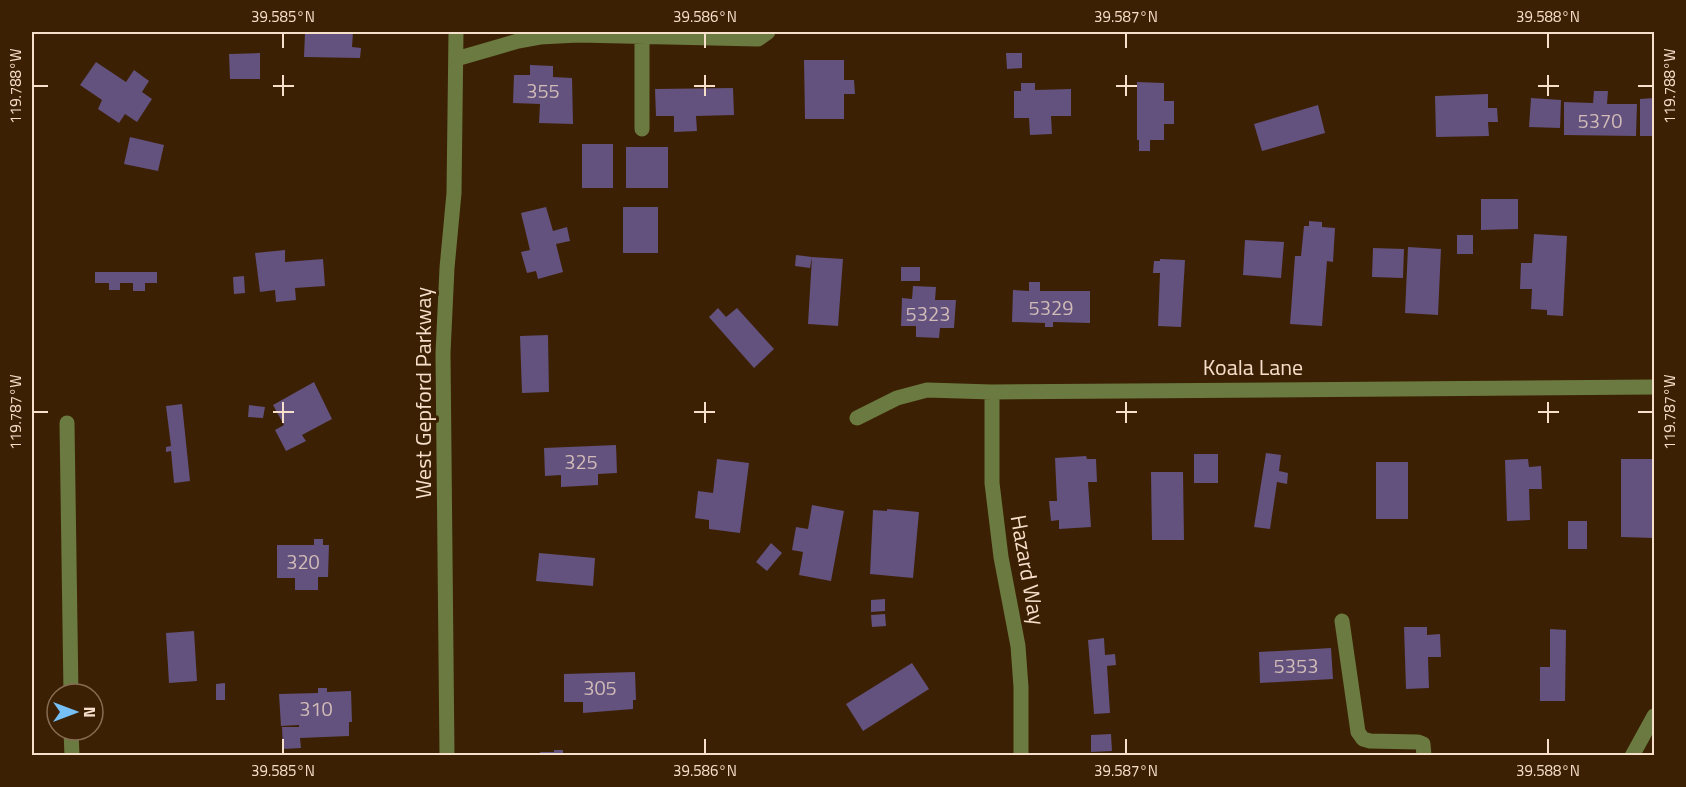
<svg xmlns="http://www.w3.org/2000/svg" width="1686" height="787" font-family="'Titillium Web',sans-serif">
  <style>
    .building { fill: #63517e }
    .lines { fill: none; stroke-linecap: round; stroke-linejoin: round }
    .minor { stroke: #6a7a40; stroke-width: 15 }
    .ticks { fill: none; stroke: #f6dfcb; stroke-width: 2 }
    .labels { text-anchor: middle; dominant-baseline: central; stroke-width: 6; stroke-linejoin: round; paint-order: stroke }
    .number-label { font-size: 20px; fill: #d1bcb8 }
    .street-label { font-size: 22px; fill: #f6dfcb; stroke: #3c2003 }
    .neatline { fill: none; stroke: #f6dfcb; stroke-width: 2 }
    .ticks-label { font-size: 15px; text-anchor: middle; fill: #f6dfcb }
  </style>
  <rect width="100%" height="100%" fill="#3c2003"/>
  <path class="building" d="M 305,32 L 353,32 L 352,47 L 361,48 L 360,58 L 304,57 Z
    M 260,53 L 260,79 L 230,79 L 229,54 Z
    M 1006,53 L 1022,53 L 1022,68 L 1007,69 Z
    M 804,60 L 844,60 L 844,80 L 854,80 L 855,94 L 844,94 L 844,119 L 805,119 Z
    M 96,62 L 126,82 L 134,70 L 149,81 L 142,92 L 152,99 L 137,122 L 125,114 L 119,123 L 98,109 L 102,100 L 80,85 Z
    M 530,65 L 553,66 L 553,77 L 572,78 L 573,124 L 539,123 L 540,104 L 513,103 L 514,75 L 530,75 Z
    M 1137,82 L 1164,83 L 1164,101 L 1174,101 L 1174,124 L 1164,124 L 1164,140 L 1150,140 L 1150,151 L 1139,151 L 1139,140 L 1137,140 Z
    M 1021,83 L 1035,83 L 1035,90 L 1071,89 L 1071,116 L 1051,116 L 1052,134 L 1030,135 L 1029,118 L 1014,118 L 1014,91 L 1021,91 Z
    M 733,88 L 734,115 L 696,116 L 697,131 L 674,132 L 674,116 L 656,116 L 655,89 Z
    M 1594,91 L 1608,91 L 1607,104 L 1637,104 L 1636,136 L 1564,135 L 1564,102 L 1593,103 Z
    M 1488,94 L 1488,108 L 1497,108 L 1498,122 L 1488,122 L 1489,136 L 1436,137 L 1435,96 Z
    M 1531,98 L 1561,100 L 1560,128 L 1529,127 Z
    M 1654,98 L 1654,136 L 1640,136 L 1640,99 Z
    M 1318,105 L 1325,133 L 1262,151 L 1254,124 Z
    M 130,137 L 164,145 L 158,171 L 124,164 Z
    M 582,144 L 613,144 L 613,188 L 582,188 Z
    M 626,147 L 668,147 L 668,188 L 626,188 Z
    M 1481,199 L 1518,199 L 1518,229 L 1481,230 Z
    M 546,207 L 553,231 L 567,227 L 570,241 L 556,244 L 563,272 L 538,279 L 536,271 L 527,273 L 521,252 L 530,250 L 521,213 Z
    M 623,207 L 658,207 L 658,253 L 623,253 Z
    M 1309,221 L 1322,222 L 1322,227 L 1335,228 L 1333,262 L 1327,261 L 1322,326 L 1290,324 L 1295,256 L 1301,256 L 1304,226 L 1309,226 Z
    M 1534,234 L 1567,236 L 1563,316 L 1547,315 L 1547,310 L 1531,309 L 1532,289 L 1520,289 L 1521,263 L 1532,263 Z
    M 1457,235 L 1473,235 L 1473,254 L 1457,254 Z
    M 1245,240 L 1284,242 L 1281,278 L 1243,275 Z
    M 1408,247 L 1441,249 L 1438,315 L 1405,313 Z
    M 1373,248 L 1404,249 L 1403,278 L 1372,277 Z
    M 285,250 L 285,262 L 323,259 L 325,286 L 295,288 L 296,300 L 276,302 L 275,290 L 260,292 L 255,253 Z
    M 796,255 L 812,257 L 810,268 L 795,266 Z
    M 812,257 L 843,259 L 838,326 L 808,324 Z
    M 1160,259 L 1185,260 L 1181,327 L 1158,326 L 1160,273 L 1153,273 L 1154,261 L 1160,261 Z
    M 901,267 L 920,267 L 920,281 L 901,281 Z
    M 95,272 L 157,272 L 157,283 L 145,283 L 145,291 L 133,291 L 133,283 L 120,283 L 120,290 L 109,290 L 109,283 L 95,283 Z
    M 244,276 L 245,293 L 234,294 L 233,277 Z
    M 1029,282 L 1040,282 L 1040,291 L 1090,291 L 1090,323 L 1053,322 L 1053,327 L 1045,327 L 1045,323 L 1012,322 L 1013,290 L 1029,291 Z
    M 913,286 L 936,287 L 935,300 L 956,300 L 954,328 L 940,328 L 939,338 L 916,337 L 916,326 L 901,326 L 902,298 L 912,299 Z
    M 718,308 L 726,317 L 737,308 L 774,349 L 754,368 L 709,317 Z
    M 548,335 L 549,392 L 522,393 L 520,336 Z
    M 314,382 L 332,419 L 302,435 L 306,441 L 286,451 L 275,430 L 284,425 L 273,405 Z
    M 182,404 L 190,481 L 174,483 L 171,451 L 166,452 L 166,447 L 171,446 L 166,406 Z
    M 249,405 L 265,407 L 263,418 L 248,417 Z
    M 616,445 L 617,473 L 598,474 L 598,485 L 561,487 L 561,475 L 545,476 L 544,448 Z
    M 1266,453 L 1281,455 L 1279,471 L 1288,473 L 1287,484 L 1277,482 L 1270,529 L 1254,527 Z
    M 1194,454 L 1218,454 L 1218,483 L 1194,483 Z
    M 1086,456 L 1087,459 L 1096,459 L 1097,482 L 1088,482 L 1091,527 L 1059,529 L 1059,520 L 1051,521 L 1049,501 L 1057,501 L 1055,458 Z
    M 717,459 L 749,463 L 740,533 L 709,529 L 709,520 L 695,518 L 698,491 L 713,493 Z
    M 1528,459 L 1529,467 L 1541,466 L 1542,489 L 1529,489 L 1530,520 L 1507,521 L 1505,460 Z
    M 1621,459 L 1653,459 L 1653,538 L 1621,537 Z
    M 1376,462 L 1408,462 L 1408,519 L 1376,519 Z
    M 1151,472 L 1183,472 L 1184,540 L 1152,540 Z
    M 812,505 L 844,511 L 831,581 L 799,575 L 803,552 L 792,550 L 796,527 L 808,529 Z
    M 887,509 L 919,512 L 913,578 L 870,574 L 873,510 L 887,511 Z
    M 1568,521 L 1587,521 L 1587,549 L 1568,549 Z
    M 314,539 L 323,539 L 323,545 L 329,545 L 328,577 L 318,577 L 318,590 L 295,590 L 295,578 L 277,578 L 277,545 L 314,545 Z
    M 771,543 L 782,553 L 767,571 L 756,562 Z
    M 539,553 L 595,558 L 593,586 L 536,581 Z
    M 885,599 L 885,611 L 871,612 L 871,600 Z
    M 885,614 L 886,626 L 872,627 L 871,615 Z
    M 1404,627 L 1427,627 L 1427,635 L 1440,634 L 1441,657 L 1428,657 L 1429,688 L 1406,689 Z
    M 1550,629 L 1566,630 L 1565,701 L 1540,701 L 1540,667 L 1550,667 Z
    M 194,631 L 197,681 L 169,683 L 166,633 Z
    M 1104,638 L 1105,655 L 1115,654 L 1116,665 L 1107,666 L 1110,713 L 1094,714 L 1088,640 Z
    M 1331,648 L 1333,679 L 1260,683 L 1259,652 Z
    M 912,663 L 929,689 L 863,731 L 846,704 Z
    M 635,672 L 636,700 L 633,700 L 633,709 L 583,713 L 583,702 L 564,702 L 564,674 Z
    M 225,683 L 225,700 L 216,700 L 216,684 Z
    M 318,688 L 327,688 L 327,692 L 351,691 L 352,722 L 349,722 L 349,736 L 300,738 L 301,748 L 283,749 L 282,727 L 299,727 L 299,725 L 281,726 L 279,694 L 318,693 Z
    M 1111,734 L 1112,751 L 1091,752 L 1091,735 Z
    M 554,750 L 563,750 L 563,756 L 540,756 L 540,752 L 554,752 Z"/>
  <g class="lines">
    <path class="minor" d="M 456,59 L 518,41 L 540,37 L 578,35 L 758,39 L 768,32
      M 642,129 L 642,37
      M 992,392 L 992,483 L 1001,557 L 1018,646 L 1021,687 L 1021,756
      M 857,418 L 897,398 L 927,390 L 992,392 L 1654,387
      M 67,423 L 71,694
      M 1342,621 L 1358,732 L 1363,739 L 1370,741 L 1418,742 L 1423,744 L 1424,756
      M 71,730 L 72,756
      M 447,756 L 443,353 L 447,268 L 454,193 L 456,32
      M 1632,756 L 1654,716"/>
  </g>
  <path class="ticks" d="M 283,33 L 283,48M 705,33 L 705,48M 1126,33 L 1126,48M 1548,33 L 1548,48M 283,75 L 283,96M 705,75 L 705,96M 1126,75 L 1126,96M 1548,75 L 1548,96M 33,86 L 48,86M 273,86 L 294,86M 694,86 L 715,86M 1116,86 L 1137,86M 1538,86 L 1559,86M 1638,86 L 1653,86M 283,402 L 283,423M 705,402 L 705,423M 1126,402 L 1126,423M 1548,402 L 1548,423M 33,412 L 48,412M 273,412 L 294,412M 694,412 L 715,412M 1116,412 L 1137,412M 1538,412 L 1559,412M 1638,412 L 1653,412M 283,739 L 283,754M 705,739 L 705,754M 1126,739 L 1126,754M 1548,739 L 1548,754"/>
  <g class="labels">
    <g class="number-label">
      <text x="543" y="90">355</text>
      <text x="1600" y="120">5370</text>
      <text x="1051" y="307">5329</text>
      <text x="928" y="313">5323</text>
      <text x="581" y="461">325</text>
      <text x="303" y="561">320</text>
      <text x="1296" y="665">5353</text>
      <text x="600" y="687">305</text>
      <text x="316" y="708">310</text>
    </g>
    <g class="street-label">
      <text x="1253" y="367">Koala Lane</text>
      <text transform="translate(423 393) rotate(-90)">West Gepford Parkway</text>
      <text transform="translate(1028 570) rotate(80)">Hazard Way</text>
    </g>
  </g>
  <rect width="1686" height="787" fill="none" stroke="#3c2003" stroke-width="66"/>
  <g transform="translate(75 712) rotate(90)"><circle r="28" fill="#3c2003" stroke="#866c53" stroke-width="1.5"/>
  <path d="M0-4.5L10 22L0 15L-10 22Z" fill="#76c0f7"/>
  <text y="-9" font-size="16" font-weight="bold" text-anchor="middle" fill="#f6dfcb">N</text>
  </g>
  <rect x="33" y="33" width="1620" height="721" class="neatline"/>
  <g class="ticks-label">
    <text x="283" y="22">39.585°N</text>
    <text x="705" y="22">39.586°N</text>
    <text x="1126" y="22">39.587°N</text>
    <text x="1548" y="22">39.588°N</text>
    <text transform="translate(1670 86) rotate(-90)" y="5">119.788°W</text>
    <text transform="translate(16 86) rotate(-90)" y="5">119.788°W</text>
    <text transform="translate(1670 412) rotate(-90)" y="5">119.787°W</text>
    <text transform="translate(16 412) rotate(-90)" y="5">119.787°W</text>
    <text x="283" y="776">39.585°N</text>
    <text x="705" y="776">39.586°N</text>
    <text x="1126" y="776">39.587°N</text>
    <text x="1548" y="776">39.588°N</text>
  </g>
</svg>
